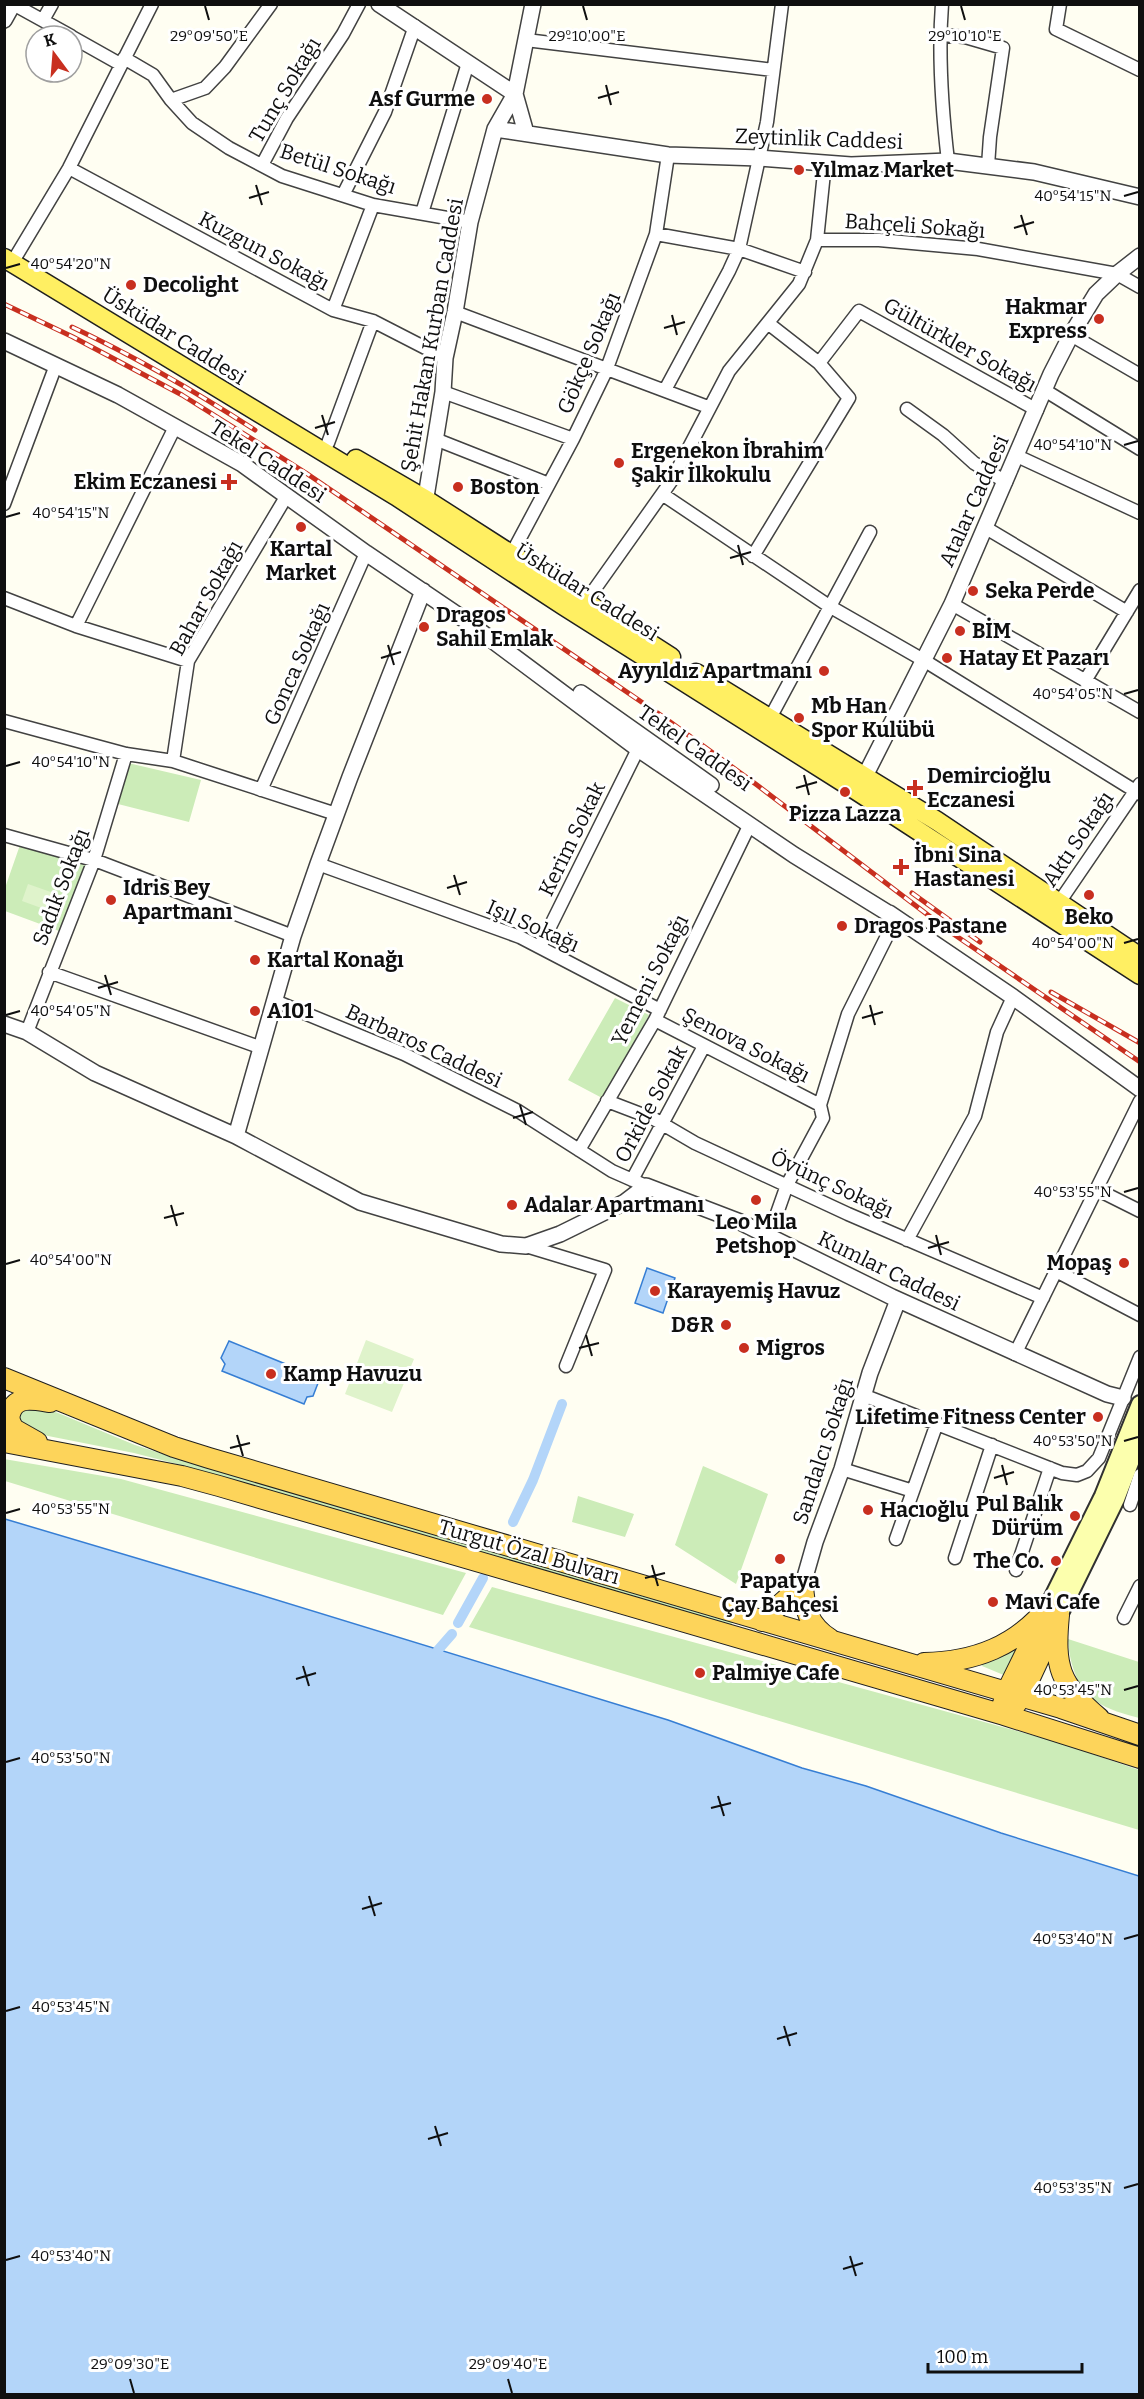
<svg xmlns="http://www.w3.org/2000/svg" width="1144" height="2399" font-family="Bitter,serif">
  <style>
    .green { fill: #ccecb8 }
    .pitch { fill: #dff3cb }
    .water { fill: #b3d5f9; stroke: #367ed4; stroke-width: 1.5 }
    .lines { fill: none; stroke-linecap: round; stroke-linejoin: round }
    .canal { stroke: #b3d5f9; stroke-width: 10 }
    .minor-casing { stroke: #424242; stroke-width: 15 }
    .tertiary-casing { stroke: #424242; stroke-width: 18 }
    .secondary-casing { stroke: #313131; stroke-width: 20 }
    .primary-casing { stroke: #202020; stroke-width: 21 }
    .trunk-casing { stroke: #202020; stroke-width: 22 }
    .minor { stroke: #fff; stroke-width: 12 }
    .tertiary { stroke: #fff; stroke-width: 15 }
    .secondary { stroke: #fcffad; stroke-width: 16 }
    .primary { stroke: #ffef62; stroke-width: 18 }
    .trunk { stroke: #fdd45a; stroke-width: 20 }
    .rail-casing { stroke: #c82f1f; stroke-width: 5 }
    .rail { stroke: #fff; stroke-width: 3; stroke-dasharray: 9; stroke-linecap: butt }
    .ticks { fill: none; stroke: #0f0f0f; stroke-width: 2 }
    .poi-dot { fill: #c82f1f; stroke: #fff; stroke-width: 2 }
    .labels { text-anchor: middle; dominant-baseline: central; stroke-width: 6; stroke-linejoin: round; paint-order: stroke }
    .street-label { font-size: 21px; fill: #0f0f0f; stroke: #fff }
    .poi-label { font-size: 21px; font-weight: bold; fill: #0f0f0f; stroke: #fff; text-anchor: start }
    .ticks-label { font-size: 15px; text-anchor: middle; fill: #0f0f0f; stroke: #fff; stroke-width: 6; stroke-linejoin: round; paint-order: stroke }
  </style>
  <rect width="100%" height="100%" fill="#fffef2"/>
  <path class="green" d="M 128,763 L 201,780 L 189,822 L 118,804 Z
    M 20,845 L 87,863 L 59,931 L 5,911 L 5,888 Z
    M 615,998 L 649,1015 L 604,1099 L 568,1080 Z
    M 34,1403 L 135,1445 L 188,1462 L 733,1620 L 731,1626 L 177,1464 L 134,1453 L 23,1431 L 16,1409 Z
    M 4,1459 L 121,1479 L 466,1573 L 443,1615 L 5,1481 Z
    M 703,1466 L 768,1494 L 736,1584 L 675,1545 Z
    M 578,1496 L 634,1514 L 625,1537 L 572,1522 Z
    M 492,1587 L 1057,1742 L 1139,1770 L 1139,1830 L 469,1627 Z
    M 1068,1639 L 1139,1662 L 1139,1718 C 1125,1714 1108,1710 1096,1701 C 1076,1688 1069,1660 1068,1639 Z
    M 1024,1640 L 1006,1676 L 982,1666 L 983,1663 Z"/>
  <path class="pitch" d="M 28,884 L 62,896 L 55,913 L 22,901 Z
    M 366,1340 L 414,1359 L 392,1412 L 345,1394 Z"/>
  <path class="water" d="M 647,1268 L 675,1278 L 663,1313 L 635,1303 Z
    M 229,1341 L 320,1378 L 313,1396 L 307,1397 L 304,1404 L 222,1371 L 225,1364 L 221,1358 Z
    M 5,1519 L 254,1593 L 668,1720 L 802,1768 L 866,1786 L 1001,1833 L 1139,1876 L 1139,2394 L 5,2394 Z"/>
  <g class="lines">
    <path class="canal" d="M 513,1522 L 533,1480 L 562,1404
      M 458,1623 L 483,1578
      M 438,1650 L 452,1634"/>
    <g class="minor-casing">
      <path id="minor" d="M 13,4 L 71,36
        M 942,4 C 938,55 942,110 948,161
        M 1060,4 L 1056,29 L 1140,70
        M 43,20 L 52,4
        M 942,35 L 965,37 L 1003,48 L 990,137 L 988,166
        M 72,37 L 120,64
        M 526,40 L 773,70
        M 124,58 L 153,75 L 171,100 L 192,123 L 229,148 L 282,176 L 373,205 L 470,222
        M 171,100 L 205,88 L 225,67 L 271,4
        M 262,165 L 287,118 L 343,34 L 359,4
        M 69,168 L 333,310 L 373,321 L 445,358
        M 343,195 L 385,112 L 415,26
        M 422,213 L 468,63
        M 656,234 L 739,249 L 805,272
        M 817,240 L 879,240 L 978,249 L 1117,274 L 1140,287
        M 12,263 L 69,168 L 152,4
        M 333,310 L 373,205
        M 455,312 L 708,407
        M 1071,335 L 1140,375
        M 819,363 L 859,311 L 1037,410
        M 665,390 L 729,271 L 739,249 L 767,122 L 782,4
        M 1046,391 L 1140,449
        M 443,392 L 573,439
        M 907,409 L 943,435 L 974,463 L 1006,482
        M 175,427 L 76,626 L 188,661
        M 435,439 L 549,484
        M 328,443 L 373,321
        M 1017,456 L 1140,513
        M 662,494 L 829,606 L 925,661 L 1140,794
        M 4,504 L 56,365
        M 986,528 L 1127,612
        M 511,555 L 573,439 L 606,371 L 656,234 L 668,155
        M 753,556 L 849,398 L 819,363 L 769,324
        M 4,598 L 76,626
        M 952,604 L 1140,712
        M 582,607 L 672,480 L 729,371 L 799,284 L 817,240 L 825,163
        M 1085,681 L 1140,590
        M 769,720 L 870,532
        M 4,721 L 126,754 L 173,761 L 336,814
        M 173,761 L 188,661 L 286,497
        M 261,790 L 366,553
        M 4,835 L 97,861 L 293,936
        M 318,864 L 520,937 L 660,1010
        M 1056,907 L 1140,784
        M 540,947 L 638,749
        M 49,972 L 262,1048
        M 275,1001 L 404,1054 L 518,1111 L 612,1171 L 646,1186
        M 655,1020 L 820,1105
        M 27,1032 L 94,860 L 126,754
        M 607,1101 L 654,1119 L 695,1143 L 848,1214 L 1043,1298
        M 579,1150 L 655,1020 L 750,824
        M 632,1180 L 704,1046
        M 1096,1189 L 1140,1211
        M 769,1236 L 787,1185 L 823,1118 L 820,1105 L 848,1014 L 896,918
        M 907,1240 L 975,1116 L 997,1032 L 1013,997
        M 526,1246 L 605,1270 L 566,1366
        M 1056,1271 L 1140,1315
        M 1015,1354 L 1140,1101
        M 863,1395 L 1062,1473 L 1077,1475 L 1087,1471 L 1099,1458 L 1140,1357
        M 842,1469 L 913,1491
        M 1130,1505 L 1140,1475
        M 896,1539 L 937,1423
        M 955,1558 L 992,1445
        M 1016,1570 L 1050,1468
        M 1124,1618 L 1140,1586"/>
    </g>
    <g class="tertiary-casing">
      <path id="tertiary" d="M 379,4 L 515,94
        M 4,20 L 13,4
        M 515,94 L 526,133
        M 495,129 L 668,155 L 760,158 L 851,165 L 948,161 L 1034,172 L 1140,197
        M 4,341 L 118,395 L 242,464 L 366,553 L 465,620 L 638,749 L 794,855 L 896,918
        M 424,509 L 443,392 L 445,358 L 455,312 L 470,222 L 495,129 L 515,94 L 533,4
        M 581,693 L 711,785
        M 865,776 L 952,604 L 1051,374 L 1071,335 L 1096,294 L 1117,274 L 1140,256
        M 889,913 L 1013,997 L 1140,1089
        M 4,1024 L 27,1032 L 95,1073 L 236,1136 L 360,1202 L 501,1244 L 526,1246 L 560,1234 L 625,1202 L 646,1186 L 740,1222 L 892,1297 L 1107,1394 L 1123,1398
        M 236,1136 L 293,936 L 318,864 L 350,777 L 423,591
        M 803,1584 L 815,1542 L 842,1469 L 870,1373 L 898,1300"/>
    </g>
    <g class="secondary-casing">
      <path id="secondary" d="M 1048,1607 L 1103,1496 L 1140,1404
        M 1059,1615 L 1116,1499 L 1140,1437"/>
    </g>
    <g class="primary-casing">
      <path id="primary" d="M 4,258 L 396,496 L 564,606 L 857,791 L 1140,975
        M 356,459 L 425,499 L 671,657
        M 696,673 L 937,821 L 1140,957"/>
    </g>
    <g class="trunk-casing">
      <path id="trunk" d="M 4,1378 L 174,1447 L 209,1458 L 1061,1708 L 1140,1735
        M 4,1442 L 182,1476 L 219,1486 L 1004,1715 L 1140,1758
        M 37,1442 L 14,1429 C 10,1423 8,1418 11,1411 C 17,1395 36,1400 50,1402
        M 803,1584 C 804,1608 808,1625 830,1639
        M 1059,1615 C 1054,1667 1059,1684 1099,1718
        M 762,1621 L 803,1584
        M 924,1663 C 975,1662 1016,1646 1048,1607
        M 1003,1704 L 1006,1693 L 1041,1622
        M 1013,1708 L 1021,1697 L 1055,1624"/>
    </g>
    <use href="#minor" class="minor"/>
    <use href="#tertiary" class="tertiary"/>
    <use href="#secondary" class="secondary"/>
    <use href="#primary" class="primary"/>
    <use href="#trunk" class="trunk"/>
    <g class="rail-casing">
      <path id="rail" d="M 4,304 L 73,337 L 182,395 L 306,473 L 662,716 L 757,785 L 949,931 L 1140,1062
        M 72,327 C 136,357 196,392 255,430
        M 912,893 L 980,942
        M 1051,992 L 1140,1043"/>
    </g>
    <use href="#rail" class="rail"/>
  </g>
  <path class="ticks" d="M 205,6 L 209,20M 583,6 L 587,20M 961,6 L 965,20M 606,85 L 611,105M 598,98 L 619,92M 256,185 L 262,205M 1124,196 L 1138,192M 249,198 L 269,192M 1021,215 L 1027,235M 1014,228 L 1034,222M 6,268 L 20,264M 672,315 L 677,335M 664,328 L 685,322M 322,415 L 328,435M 315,428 L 335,422M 1124,445 L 1138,441M 6,517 L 20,513M 738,545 L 743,565M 730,558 L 751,552M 388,645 L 394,665M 381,658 L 401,652M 1124,694 L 1138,690M 6,766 L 20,762M 804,775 L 809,795M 796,788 L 817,782M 454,875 L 460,895M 447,888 L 467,882M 1124,943 L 1138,939M 105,975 L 111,995M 98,988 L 118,982M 870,1005 L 875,1025M 6,1015 L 20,1011M 862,1018 L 883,1012M 520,1105 L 526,1125M 513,1118 L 533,1112M 1124,1192 L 1138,1188M 171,1205 L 177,1226M 164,1218 L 184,1213M 936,1235 L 941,1255M 928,1248 L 949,1242M 6,1264 L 20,1260M 586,1335 L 592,1356M 579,1348 L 599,1343M 237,1435 L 243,1456M 1124,1441 L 1138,1437M 230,1448 L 250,1443M 1002,1465 L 1007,1485M 994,1478 L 1014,1472M 6,1513 L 20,1509M 652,1565 L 658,1586M 645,1578 L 665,1573M 303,1666 L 309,1686M 296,1679 L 316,1673M 1124,1690 L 1138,1686M 6,1762 L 20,1758M 718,1796 L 724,1816M 711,1808 L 731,1803M 369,1896 L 375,1916M 362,1909 L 382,1903M 1124,1939 L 1138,1935M 6,2011 L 20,2007M 784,2026 L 790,2046M 777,2039 L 797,2033M 435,2126 L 441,2146M 428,2139 L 448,2133M 1124,2188 L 1138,2184M 850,2256 L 856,2276M 6,2260 L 20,2256M 843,2269 L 863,2263M 130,2379 L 134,2393M 508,2379 L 512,2393"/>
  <g class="poi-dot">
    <circle cx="487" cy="99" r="6"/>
    <circle cx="799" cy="170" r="6"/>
    <circle cx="131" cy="285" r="6"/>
    <circle cx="1099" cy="319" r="6"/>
    <circle cx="619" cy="463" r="6"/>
    <path d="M226 473h6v6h6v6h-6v6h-6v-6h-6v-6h6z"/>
    <circle cx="458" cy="487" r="6"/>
    <circle cx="301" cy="527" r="6"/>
    <circle cx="973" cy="591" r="6"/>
    <circle cx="424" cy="627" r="6"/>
    <circle cx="960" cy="631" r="6"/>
    <circle cx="947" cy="658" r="6"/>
    <circle cx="824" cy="671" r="6"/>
    <circle cx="799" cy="718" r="6"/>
    <path d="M912 779h6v6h6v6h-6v6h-6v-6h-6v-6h6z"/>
    <circle cx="845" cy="792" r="6"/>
    <path d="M898 858h6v6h6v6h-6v6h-6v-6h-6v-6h6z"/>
    <circle cx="1089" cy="895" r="6"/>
    <circle cx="111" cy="900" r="6"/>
    <circle cx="842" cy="926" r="6"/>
    <circle cx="255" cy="960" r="6"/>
    <circle cx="255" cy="1011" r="6"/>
    <circle cx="756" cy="1200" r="6"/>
    <circle cx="512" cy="1205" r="6"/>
    <circle cx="1124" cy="1263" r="6"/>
    <circle cx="655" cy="1291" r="6"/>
    <circle cx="726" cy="1325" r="6"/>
    <circle cx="744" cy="1348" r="6"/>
    <circle cx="271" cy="1374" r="6"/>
    <circle cx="1098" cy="1417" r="6"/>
    <circle cx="868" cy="1510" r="6"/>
    <circle cx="1075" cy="1516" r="6"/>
    <circle cx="780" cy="1559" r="6"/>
    <circle cx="1056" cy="1561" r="6"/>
    <circle cx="993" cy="1602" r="6"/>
    <circle cx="700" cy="1673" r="6"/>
  </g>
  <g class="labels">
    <g class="street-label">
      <text transform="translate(285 90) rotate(-59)">Tunç Sokağı</text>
      <text transform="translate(819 139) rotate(2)">Zeytinlik Caddesi</text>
      <text transform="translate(338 169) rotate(18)">Betül Sokağı</text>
      <text transform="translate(915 226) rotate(4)">Bahçeli Sokağı</text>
      <text transform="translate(264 251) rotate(28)">Kuzgun Sokağı</text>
      <text transform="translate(432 335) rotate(-80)">Şehit Hakan Kurban Caddesi</text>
      <text transform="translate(174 336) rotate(32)">Üsküdar Caddesi</text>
      <text transform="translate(960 345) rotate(29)">Gültürkler Sokağı</text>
      <text transform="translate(589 353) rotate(-67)">Gökçe Sokağı</text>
      <text transform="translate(268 461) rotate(33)">Tekel Caddesi</text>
      <text transform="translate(974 501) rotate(-66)">Atalar Caddesi</text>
      <text transform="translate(587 592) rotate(32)">Üsküdar Caddesi</text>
      <text transform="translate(206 598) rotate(-61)">Bahar Sokağı</text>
      <text transform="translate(297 664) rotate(-66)">Gonca Sokağı</text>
      <text transform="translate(695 748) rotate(35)">Tekel Caddesi</text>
      <text transform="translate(572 839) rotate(-64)">Kerim Sokak</text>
      <text transform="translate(1078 839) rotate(-56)">Aktı Sokağı</text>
      <text transform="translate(61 887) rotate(-69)">Sadık Sokağı</text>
      <text transform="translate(533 926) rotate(24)">Işıl Sokağı</text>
      <text transform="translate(650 980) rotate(-63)">Yemeni Sokağı</text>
      <text transform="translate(746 1045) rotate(27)">Şenova Sokağı</text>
      <text transform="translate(424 1046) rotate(25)">Barbaros Caddesi</text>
      <text transform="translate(651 1104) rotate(-62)">Orkide Sokak</text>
      <text transform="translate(832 1184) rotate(25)">Övünç Sokağı</text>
      <text transform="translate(889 1271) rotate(26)">Kumlar Caddesi</text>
      <text transform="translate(823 1451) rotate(-72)">Sandalcı Sokağı</text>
      <text transform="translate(529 1552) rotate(16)">Turgut Özal Bulvarı</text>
    </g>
    <g class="poi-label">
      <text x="475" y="99" text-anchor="end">Asf Gurme</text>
      <text x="811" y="170">Yılmaz Market</text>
      <text x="143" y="285">Decolight</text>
      <text x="1087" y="307" text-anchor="end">Hakmar<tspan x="1087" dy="24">Express</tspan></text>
      <text x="631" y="451">Ergenekon İbrahim<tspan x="631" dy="24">Şakir İlkokulu</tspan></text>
      <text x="217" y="482" text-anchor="end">Ekim Eczanesi</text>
      <text x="470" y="487">Boston</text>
      <text x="301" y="549" text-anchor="middle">Kartal<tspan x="301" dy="24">Market</tspan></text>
      <text x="985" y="591">Seka Perde</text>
      <text x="436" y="615">Dragos<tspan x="436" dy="24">Sahil Emlak</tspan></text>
      <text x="972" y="631">BİM</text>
      <text x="959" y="658">Hatay Et Pazarı</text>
      <text x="812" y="671" text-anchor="end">Ayyıldız Apartmanı</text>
      <text x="811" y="706">Mb Han<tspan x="811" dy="24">Spor Kulübü</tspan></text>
      <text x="927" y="776">Demircioğlu<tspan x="927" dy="24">Eczanesi</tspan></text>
      <text x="845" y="814" text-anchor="middle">Pizza Lazza</text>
      <text x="914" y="855">İbni Sina<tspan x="914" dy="24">Hastanesi</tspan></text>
      <text x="123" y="888">Idris Bey<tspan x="123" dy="24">Apartmanı</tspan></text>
      <text x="1089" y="917" text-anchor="middle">Beko</text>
      <text x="854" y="926">Dragos Pastane</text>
      <text x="267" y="960">Kartal Konağı</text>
      <text x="267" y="1011">A101</text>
      <text x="524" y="1205">Adalar Apartmanı</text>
      <text x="756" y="1222" text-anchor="middle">Leo Mila<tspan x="756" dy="24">Petshop</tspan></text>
      <text x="1112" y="1263" text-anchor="end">Mopaş</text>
      <text x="667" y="1291">Karayemiş Havuz</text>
      <text x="714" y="1325" text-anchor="end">D&amp;R</text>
      <text x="756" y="1348">Migros</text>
      <text x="283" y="1374">Kamp Havuzu</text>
      <text x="1086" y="1417" text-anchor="end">Lifetime Fitness Center</text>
      <text x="1063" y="1504" text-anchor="end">Pul Balık<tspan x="1063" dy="24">Dürüm</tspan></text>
      <text x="880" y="1510">Hacıoğlu</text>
      <text x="1044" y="1561" text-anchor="end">The Co.</text>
      <text x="780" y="1581" text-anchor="middle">Papatya<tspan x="780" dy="24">Çay Bahçesi</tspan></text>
      <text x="1005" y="1602">Mavi Cafe</text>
      <text x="712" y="1673">Palmiye Cafe</text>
    </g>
  </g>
  <g class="ticks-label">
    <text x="209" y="41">29°09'50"E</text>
    <text x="587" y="41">29°10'00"E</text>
    <text x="965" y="41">29°10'10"E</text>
    <text x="1073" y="201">40°54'15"N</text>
    <text x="71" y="269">40°54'20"N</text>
    <text x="1073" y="450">40°54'10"N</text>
    <text x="71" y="518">40°54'15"N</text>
    <text x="1073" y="699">40°54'05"N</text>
    <text x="71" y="767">40°54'10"N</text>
    <text x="1073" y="948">40°54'00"N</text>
    <text x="71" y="1016">40°54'05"N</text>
    <text x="1073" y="1197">40°53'55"N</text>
    <text x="71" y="1265">40°54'00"N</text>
    <text x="1073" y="1446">40°53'50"N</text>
    <text x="71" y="1514">40°53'55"N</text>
    <text x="1073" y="1695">40°53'45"N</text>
    <text x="71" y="1763">40°53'50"N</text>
    <text x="1073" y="1944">40°53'40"N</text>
    <text x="71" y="2012">40°53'45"N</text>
    <text x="1073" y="2193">40°53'35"N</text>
    <text x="71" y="2261">40°53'40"N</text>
    <text x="130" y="2369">29°09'30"E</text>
    <text x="508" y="2369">29°09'40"E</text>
  </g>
  <rect width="1144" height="2399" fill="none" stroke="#0f0f0f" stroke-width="12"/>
  <g transform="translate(54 54) rotate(344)"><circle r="28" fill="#ffffff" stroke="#9f9f9f" stroke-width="1.5"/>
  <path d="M0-4.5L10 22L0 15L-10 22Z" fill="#c82f1f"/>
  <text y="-9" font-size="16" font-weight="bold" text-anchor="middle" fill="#0f0f0f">K</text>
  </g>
  <path d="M928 2363v9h154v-9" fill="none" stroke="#0f0f0f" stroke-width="3"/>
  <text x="937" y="2363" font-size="18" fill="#0f0f0f" stroke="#ffffff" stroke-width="4.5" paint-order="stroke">100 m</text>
</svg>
